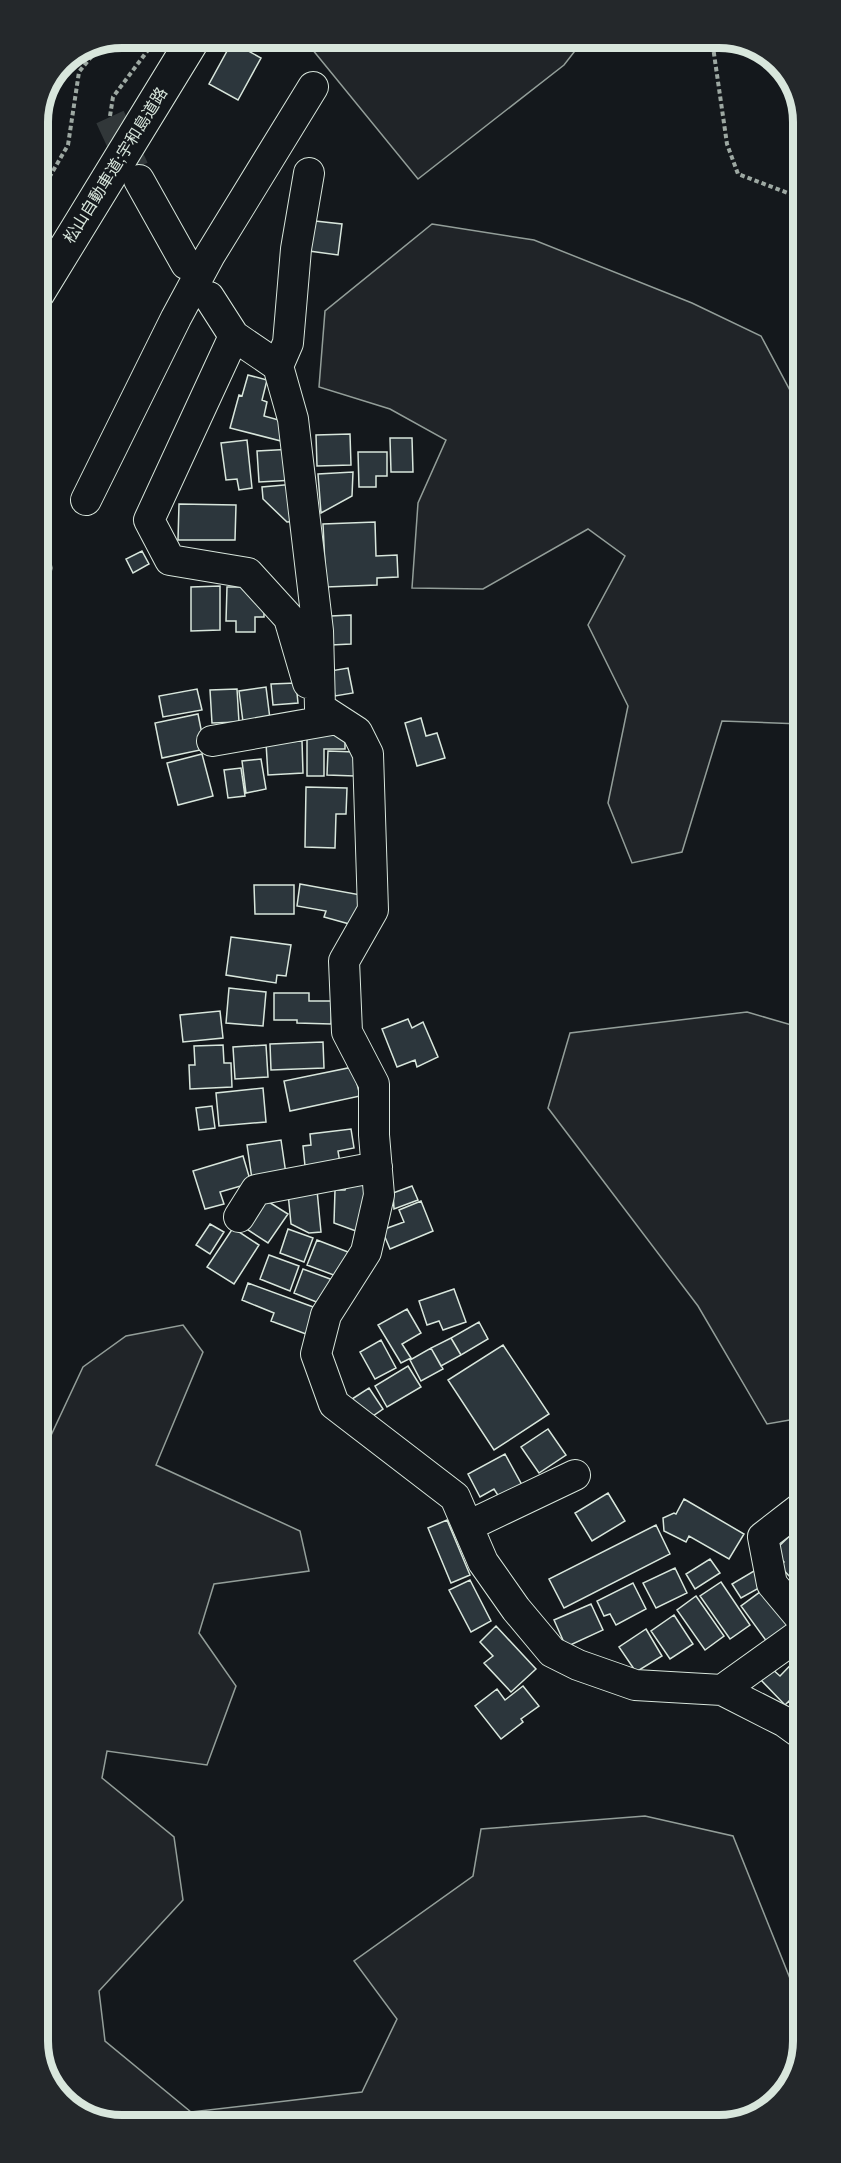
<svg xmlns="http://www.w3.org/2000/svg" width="841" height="2163" font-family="Lora,'Noto Sans JP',serif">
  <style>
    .green { fill: #202428; stroke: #939e99; stroke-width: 1.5 }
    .building { fill: #2c363c; stroke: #d8e6dc; stroke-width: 1.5 }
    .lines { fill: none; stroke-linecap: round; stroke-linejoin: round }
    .minor-tunnel { stroke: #313739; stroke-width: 30; stroke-dasharray: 30 15; stroke-linecap: butt }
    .minor-casing { stroke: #d8e6dc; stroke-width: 32 }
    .highway-casing { stroke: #d8e6dc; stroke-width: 35 }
    .path { stroke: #9da8a2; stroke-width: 4; stroke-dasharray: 4.5 3; stroke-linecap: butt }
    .minor { stroke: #14181c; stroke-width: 30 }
    .highway { stroke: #14181c; stroke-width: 33 }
    .labels { text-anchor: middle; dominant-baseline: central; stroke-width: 4.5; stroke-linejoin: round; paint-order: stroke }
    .street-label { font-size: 16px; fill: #d8e6dc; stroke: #14181c }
    .rim { fill: none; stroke: #d8e6dc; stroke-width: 8 }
  </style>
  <rect width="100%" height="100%" fill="#14181c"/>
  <path class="green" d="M 303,38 L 585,38 L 564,65 L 418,179 Z
    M 432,224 L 534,240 L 692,303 L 761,336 L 801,411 L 801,724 L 722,721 L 682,852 L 632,863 L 608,803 L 628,706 L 588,625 L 625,556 L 588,529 L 483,589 L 412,588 L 418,503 L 446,440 L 390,409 L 319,387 L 325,311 Z
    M 38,509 L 52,568 L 38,625 Z
    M 747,1012 L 802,1028 L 803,1416 L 801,1418 L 767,1424 L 698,1306 L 548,1108 L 570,1033 Z
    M 183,1325 L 203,1352 L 156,1465 L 300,1531 L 309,1571 L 214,1584 L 199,1633 L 236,1686 L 207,1765 L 107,1751 L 102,1778 L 174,1837 L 183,1900 L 99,1991 L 105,2041 L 191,2112 L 362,2092 L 397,2019 L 354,1961 L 473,1876 L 481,1829 L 645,1816 L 733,1836 L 793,1986 L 793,2071 L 786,2092 L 741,2123 L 117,2125 L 67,2105 L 40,2063 L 40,1459 L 83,1367 L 126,1336 Z"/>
  <path class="building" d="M 232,42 L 261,58 L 238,100 L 209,84 Z
    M 306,220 L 342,224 L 338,255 L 302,250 Z
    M 248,375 L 267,380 L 262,400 L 267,402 L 264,416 L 286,422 L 281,441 L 230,428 L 239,395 L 242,396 Z
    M 350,434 L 351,465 L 317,466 L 316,435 Z
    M 390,438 L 412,438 L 413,472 L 391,472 Z
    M 247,440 L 252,488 L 239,490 L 237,479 L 226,480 L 221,443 Z
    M 294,449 L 295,480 L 259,482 L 257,451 Z
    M 358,452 L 387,452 L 387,476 L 376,476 L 376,487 L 359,487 Z
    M 353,472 L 352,496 L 321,513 L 318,474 Z
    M 295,484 L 299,521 L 287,522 L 263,499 L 262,487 Z
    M 179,504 L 236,505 L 235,540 L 178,540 Z
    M 375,522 L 376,556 L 397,555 L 398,577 L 377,578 L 377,585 L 326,587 L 323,524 Z
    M 142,551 L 149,564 L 133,573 L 126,559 Z
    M 220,586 L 220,630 L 191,631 L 191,587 Z
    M 227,587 L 256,587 L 264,596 L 264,617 L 255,617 L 255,632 L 236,632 L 236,621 L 226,621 Z
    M 351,615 L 351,644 L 331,645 L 331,616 Z
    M 348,668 L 353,693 L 335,696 L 330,671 Z
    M 296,683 L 298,703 L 273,705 L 271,684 Z
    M 266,687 L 270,719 L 243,722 L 239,691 Z
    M 197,689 L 202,710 L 163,717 L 159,696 Z
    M 237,689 L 239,722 L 212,723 L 210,690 Z
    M 198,714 L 205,749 L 162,758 L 155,723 Z
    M 421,718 L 426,736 L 437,733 L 445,758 L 417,766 L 405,723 Z
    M 307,731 L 345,731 L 345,749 L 324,749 L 324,776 L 307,776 Z
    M 302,741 L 303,773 L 268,775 L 266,743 Z
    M 328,751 L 355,752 L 355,776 L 327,775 Z
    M 202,754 L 213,796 L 178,805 L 167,763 Z
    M 261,759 L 266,789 L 246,793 L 242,761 Z
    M 241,768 L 245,796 L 228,798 L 224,770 Z
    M 306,787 L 347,788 L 346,814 L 336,814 L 335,848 L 305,847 Z
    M 300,884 L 361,895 L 353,925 L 324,917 L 326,911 L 297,906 Z
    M 254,885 L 294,885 L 294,914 L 255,914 Z
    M 231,937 L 291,945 L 286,976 L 277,975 L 276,983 L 226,975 Z
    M 229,988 L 266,992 L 263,1026 L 226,1023 Z
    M 274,993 L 309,993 L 309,1001 L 332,1001 L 331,1024 L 297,1023 L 297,1020 L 274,1020 Z
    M 220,1011 L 223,1038 L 183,1042 L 180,1015 Z
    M 408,1019 L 412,1028 L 423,1022 L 438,1057 L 417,1067 L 415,1060 L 397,1067 L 382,1029 Z
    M 323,1042 L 324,1068 L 271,1070 L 270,1044 Z
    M 223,1045 L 224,1063 L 231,1063 L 232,1087 L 190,1089 L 189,1065 L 195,1065 L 194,1046 Z
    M 266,1045 L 268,1077 L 235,1079 L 233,1047 Z
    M 353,1067 L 360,1096 L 290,1111 L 284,1081 Z
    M 263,1088 L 266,1122 L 219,1126 L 216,1093 Z
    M 212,1106 L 215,1128 L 199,1130 L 196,1108 Z
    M 351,1129 L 354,1148 L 338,1151 L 340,1163 L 305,1166 L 303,1146 L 311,1145 L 310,1134 Z
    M 281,1140 L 286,1174 L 252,1179 L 247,1145 Z
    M 243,1156 L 251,1183 L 220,1192 L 224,1204 L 205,1209 L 193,1171 Z
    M 349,1180 L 370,1188 L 356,1231 L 334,1223 L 335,1190 L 345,1190 Z
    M 412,1186 L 418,1200 L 394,1209 L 393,1193 Z
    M 317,1190 L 321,1232 L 309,1233 L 291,1224 L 288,1193 Z
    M 264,1199 L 288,1214 L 268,1243 L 245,1228 Z
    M 421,1201 L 433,1231 L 390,1249 L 382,1230 L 404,1222 L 399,1210 Z
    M 210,1224 L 224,1232 L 210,1254 L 196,1245 Z
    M 233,1228 L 259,1245 L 234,1284 L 207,1267 Z
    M 288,1229 L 313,1238 L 304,1262 L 280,1253 Z
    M 317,1240 L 348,1252 L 339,1277 L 307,1265 Z
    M 269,1255 L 299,1266 L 290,1291 L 260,1279 Z
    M 303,1269 L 333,1280 L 324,1305 L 294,1293 Z
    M 248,1283 L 316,1308 L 306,1334 L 271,1321 L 274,1313 L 242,1300 Z
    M 454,1289 L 466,1322 L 443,1330 L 439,1321 L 427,1325 L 419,1301 Z
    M 407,1309 L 421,1333 L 402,1344 L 411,1358 L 401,1363 L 378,1325 Z
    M 479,1322 L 488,1339 L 461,1355 L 451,1338 Z
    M 451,1338 L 461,1355 L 441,1366 L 431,1348 Z
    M 381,1340 L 396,1368 L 375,1379 L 360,1352 Z
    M 503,1345 L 549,1414 L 494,1450 L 448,1380 Z
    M 431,1348 L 443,1369 L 421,1381 L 410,1360 Z
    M 408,1366 L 421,1387 L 387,1407 L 375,1386 Z
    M 369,1388 L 383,1409 L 367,1420 L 352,1399 Z
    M 548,1429 L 566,1455 L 539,1473 L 521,1447 Z
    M 505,1454 L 522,1485 L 499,1497 L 494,1489 L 480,1497 L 468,1474 Z
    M 608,1493 L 625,1521 L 592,1541 L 575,1513 Z
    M 684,1499 L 744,1534 L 729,1559 L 689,1536 L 686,1542 L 664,1531 L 663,1518 L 674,1513 L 676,1514 Z
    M 447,1520 L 470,1575 L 451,1583 L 428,1528 Z
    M 803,1523 L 803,1554 L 797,1559 L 803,1566 L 790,1577 L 780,1566 L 784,1562 L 774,1551 Z
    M 656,1525 L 670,1554 L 564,1608 L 549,1579 Z
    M 710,1559 L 720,1573 L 695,1589 L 686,1574 Z
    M 675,1568 L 687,1593 L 656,1608 L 643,1583 Z
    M 759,1568 L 768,1583 L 741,1598 L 732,1584 Z
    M 470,1580 L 491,1621 L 471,1632 L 449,1590 Z
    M 721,1582 L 750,1625 L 730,1639 L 700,1596 Z
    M 633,1583 L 646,1609 L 616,1625 L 610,1614 L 604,1616 L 597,1601 Z
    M 768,1586 L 797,1626 L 770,1646 L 741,1606 Z
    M 696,1596 L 724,1636 L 705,1650 L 677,1610 Z
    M 591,1604 L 603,1630 L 566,1647 L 554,1620 Z
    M 674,1615 L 693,1644 L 670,1659 L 651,1631 Z
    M 496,1626 L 536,1669 L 511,1692 L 484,1663 L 493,1656 L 480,1642 Z
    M 646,1629 L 662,1656 L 636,1672 L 619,1647 Z
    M 803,1652 L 803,1699 L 795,1707 L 789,1701 L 785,1705 L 760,1679 L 771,1668 L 780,1676 Z
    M 523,1686 L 539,1706 L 521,1719 L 523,1722 L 501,1739 L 475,1706 L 497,1689 L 505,1700 Z"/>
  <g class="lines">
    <path class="minor-tunnel" d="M 110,117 L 134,169"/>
    <g class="minor-casing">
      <path id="minor" d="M 139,180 L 186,264
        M 209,297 L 234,336 L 278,366 L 293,419 L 318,631 L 320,708 L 357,732 L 368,754 L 373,910 L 344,961 L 347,1032 L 374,1084 L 374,1135 L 379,1195 L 366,1252 L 326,1315 L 316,1354 L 334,1404 L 455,1497 L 483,1562 L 516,1609 L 552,1652 L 578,1665 L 635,1685 L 722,1690 L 803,1632
        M 234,336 L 149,520 L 170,560 L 248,573 L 289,618 L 308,683
        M 278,366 L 288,343 L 296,249 L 309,173
        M 86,500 L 176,318 L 210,255 L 313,87
        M 212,741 L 337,719
        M 239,1217 L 256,1190 L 377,1167
        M 803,1506 L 763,1537 L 772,1584 L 803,1621
        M 468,1526 L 575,1475
        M 722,1690 L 785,1722 L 803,1735"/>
    </g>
    <g class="highway-casing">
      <path id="highway" d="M 38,293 L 194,38"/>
    </g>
    <path class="path" d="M 710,38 L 712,40 L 727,144 L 738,174 L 801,198
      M 110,116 L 113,97 L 154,42
      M 38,197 L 68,145 L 79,72 L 99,47"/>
    <use href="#minor" class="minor"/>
    <use href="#highway" class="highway"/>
  </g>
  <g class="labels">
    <g class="street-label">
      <text transform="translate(115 165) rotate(-58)">松山自動車道;宇和島道路</text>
    </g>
  </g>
  <path d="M0 0H841V2163H0ZM122 48H719A74 74 0 0 1 793 122V2041A74 74 0 0 1 719 2115H122A74 74 0 0 1 48 2041V122A74 74 0 0 1 122 48Z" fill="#24282b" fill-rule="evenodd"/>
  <path class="rim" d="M122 48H719A74 74 0 0 1 793 122V2041A74 74 0 0 1 719 2115H122A74 74 0 0 1 48 2041V122A74 74 0 0 1 122 48Z"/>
</svg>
